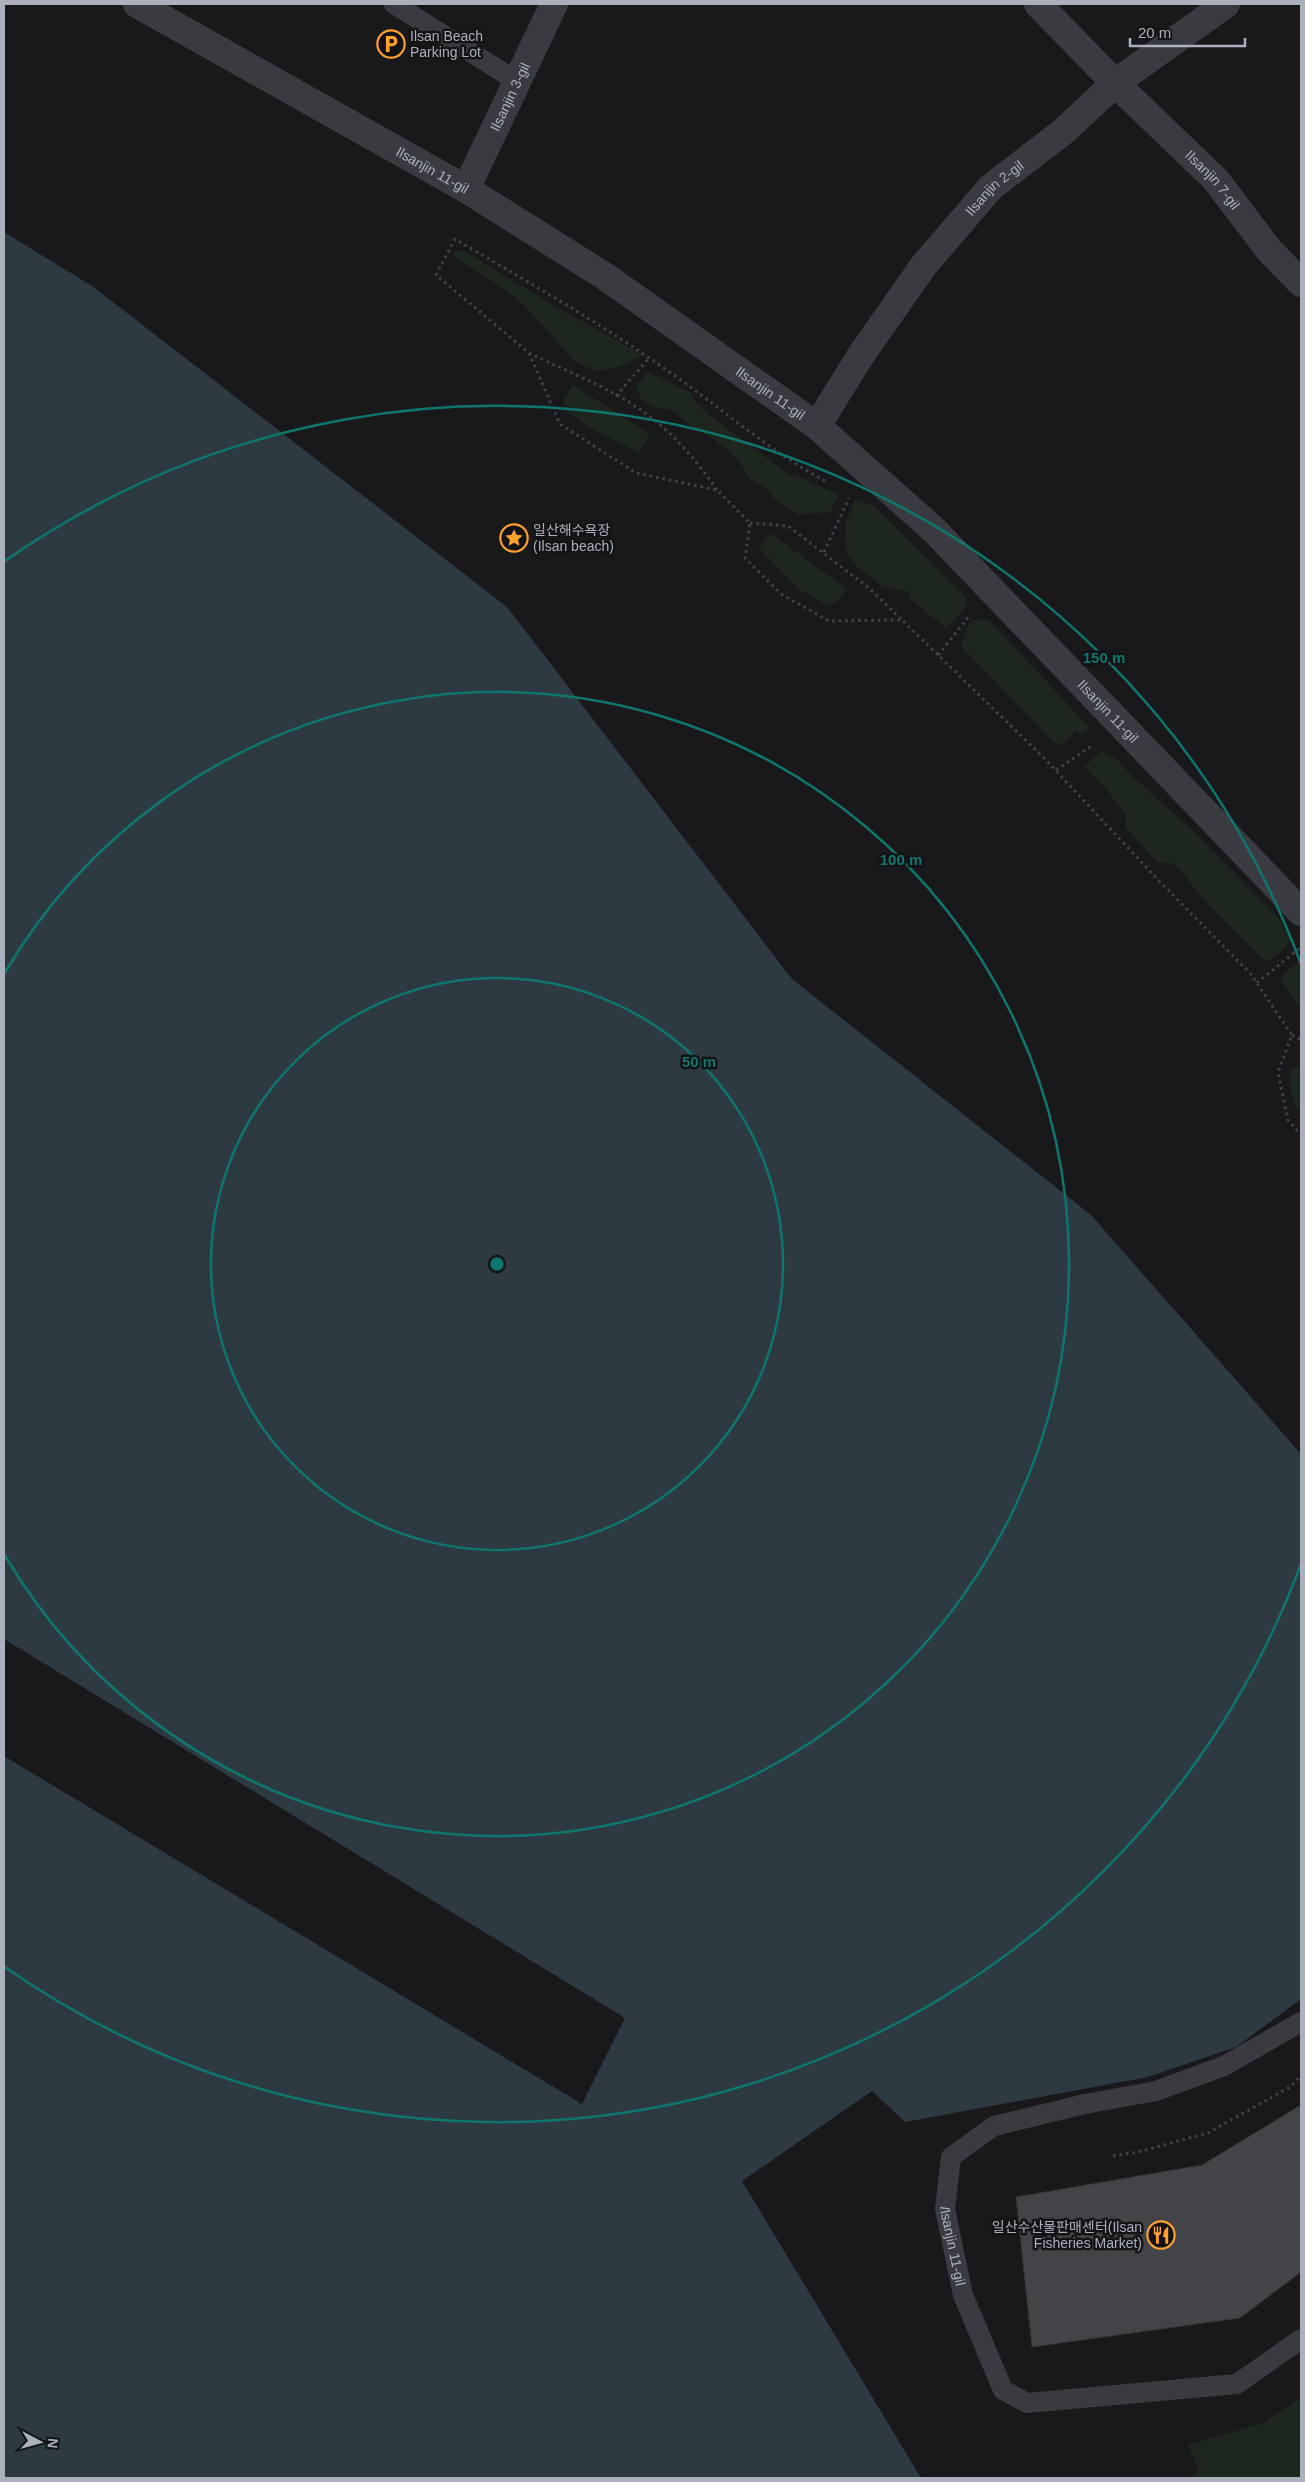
<svg xmlns="http://www.w3.org/2000/svg" width="1305" height="2482" font-family="Helvetica,'Noto Sans KR',sans-serif">
  <style>
    .green { fill: #1e271e }
    .water { fill: #2d3a41 }
    .building { fill: #434448; stroke: #323337 }
    .lines { fill: none; stroke-linecap: round; stroke-linejoin: round }
    .path { stroke: #3f4248; stroke-width: 3; stroke-dasharray: 2.5 4; stroke-linecap: butt }
    .lane { stroke: #393b41; stroke-width: 20 }
    .street { stroke: #393b41; stroke-width: 28 }
    .ring { fill: none; stroke: #0f766e; stroke-width: 2.5 }
    .labels { text-anchor: middle; dominant-baseline: central; stroke-width: 5; stroke-linejoin: round; paint-order: stroke }
    .poi-label { font-size: 14px; fill: #aab1bc; stroke: #141416; text-anchor: start }
    .street-label { font-size: 14px; fill: #aab1bc; stroke: #141416 }
    .centre { fill: #0f766e; stroke: #141416; stroke-width: 2.5 }
    .ring-label { font-size: 15px; text-anchor: middle; font-weight: bold; fill: #0f766e; stroke: #141416; stroke-width: 5; stroke-linejoin: round; paint-order: stroke }
  </style>
  <rect width="100%" height="100%" fill="#19191b"/>
  <path class="green" d="M 455,251 L 464,251 L 558,308 L 643,355 L 619,367 L 596,371 L 574,361 L 527,308 L 511,294 L 453,256 Z
    M 647,372 L 692,393 L 694,401 L 718,422 L 790,475 L 798,476 L 839,495 L 830,512 L 800,515 L 775,500 L 766,488 L 750,479 L 737,458 L 710,437 L 691,427 L 672,410 L 653,407 L 642,400 L 636,388 Z
    M 573,385 L 650,434 L 639,453 L 589,427 L 570,414 L 563,401 Z
    M 856,499 L 873,505 L 966,597 L 966,607 L 947,628 L 910,599 L 907,591 L 883,587 L 859,568 L 847,554 L 845,524 Z
    M 770,533 L 847,589 L 836,602 L 828,606 L 797,588 L 759,549 Z
    M 978,619 L 989,620 L 1091,729 L 1082,735 L 1076,730 L 1063,745 L 1054,742 L 964,650 L 961,646 L 970,622 Z
    M 1101,751 L 1116,759 L 1131,775 L 1191,829 L 1278,917 L 1291,940 L 1280,953 L 1266,962 L 1208,904 L 1175,864 L 1157,862 L 1126,828 L 1125,814 L 1108,791 L 1084,767 Z
    M 1301,963 L 1301,1010 L 1280,978 L 1295,965 Z
    M 1301,1065 L 1301,1112 C 1290,1105 1290,1083 1290,1071 Z
    M 1301,2397 L 1301,2478 L 1188,2478 L 1199,2470 L 1188,2445 L 1263,2423 Z"/>
  <path class="water" d="M 4,232 L 92,286 L 507,607 L 792,979 L 1091,1215 L 1301,1454 L 1301,1999 L 1236,2047 L 1148,2077 L 905,2122 L 872,2091 L 742,2181 L 921,2478 L 4,2478 L 4,1756 L 582,2104 L 625,2018 L 4,1639 Z"/>
  <path class="building" d="M 1301,2105 L 1301,2272 L 1240,2318 L 1032,2347 L 1016,2197 L 1202,2165 Z"/>
  <g class="lines">
    <path class="path" d="M 529,353 C 564,370 603,385 635,406 C 668,427 695,458 717,490
      M 616,396 L 649,358
      M 825,481 C 771,452 725,411 675,376 C 605,326 530,283 455,239 L 436,275 L 529,353 L 560,424 L 636,473 L 717,490 L 750,523 L 745,558 L 781,594 L 829,621 L 902,620 L 1044,758 L 1160,882 L 1250,973 L 1292,1035 L 1278,1072 L 1288,1120 L 1301,1135
      M 750,523 L 788,526 L 870,589 L 902,620
      M 824,552 L 849,498
      M 938,655 L 970,615
      M 1056,770 L 1093,745
      M 1257,983 L 1301,947
      M 1292,1035 L 1301,1040
      M 1113,2156 L 1138,2152 L 1208,2133 L 1290,2087 L 1301,2076"/>
    <g class="lane">
      <path d="M 394,4 L 515,80"/>
      <path id="s1" d="M 1301,2022 L 1224,2066 L 1156,2091 L 1085,2104 L 994,2126 L 951,2157 L 945,2209 L 963,2295 L 1003,2390 L 1027,2403 L 1237,2384 L 1301,2339"/>
    </g>
    <g class="street">
      <path id="s2" d="M 137,4 L 466,189 L 606,277 L 817,426 L 934,530 L 1301,912"/>
      <path id="s3" d="M 1038,4 L 1115,83 L 1216,180 L 1269,250 L 1301,283"/>
      <path id="s4" d="M 466,189 L 554,4"/>
      <path id="s5" d="M 817,426 L 861,355 L 924,265 L 991,187 L 1064,131 L 1115,83 L 1226,4"/>
    </g>
  </g>
  <g class="ring">
    <circle cx="497" cy="1264" r="286"/>
    <path d="M4 974A572 572 0 1 1 4 1554"/>
    <path d="M1301 1564A858 858 0 0 1 5 1967M5 561A858 858 0 0 1 1301 964"/>
  </g>
  <defs>
    <g id="parking-ring" transform="scale(1.4375)"><circle r="9.5" fill="#141416" stroke="#ffa22d" stroke-width="1.5"/><path d="M-3.5-5.5H1a3.5 3.5 0 0 1 0 7H-1V5.5H-3.5ZM-1-3.4V-.6H.8a1.4 1.4 0 0 0 0-2.8Z" fill="#ffa22d"/></g>
    <g id="sight-ring" transform="scale(1.4375)"><circle r="9.5" fill="#141416" stroke="#ffa22d" stroke-width="1.5"/><path d="M0-6L1.8-2.2L6-1.7L2.9 1.2L3.7 5.4L0 3.3L-3.7 5.4L-2.9 1.2L-6-1.7L-1.8-2.2Z" fill="#ffa22d"/></g>
    <g id="restaurant-ring" transform="scale(1.4375)"><circle r="9.5" fill="#141416" stroke="#ffa22d" stroke-width="1.5"/><path d="M-5-6h1v4h1v-4h1v4h1v-4h1v5L-1.5 .5V6h-2V.5L-5-1ZM5-6V6H3V1.5H1.5Q1.5-4 5-6Z" fill="#ffa22d"/></g>
  </defs>
  <g fill-rule="evenodd">
    <use href="#parking-ring" x="391" y="44"/>
    <use href="#sight-ring" x="514" y="538"/>
    <use href="#restaurant-ring" x="1161" y="2235"/>
  </g>
  <g class="labels">
    <g class="poi-label">
      <text x="410" y="36">Ilsan Beach<tspan x="410" dy="16">Parking Lot</tspan></text>
      <text x="533" y="530">일산해수욕장<tspan x="533" dy="16">(Ilsan beach)</tspan></text>
      <text x="1142" y="2227" text-anchor="end">일산수산물판매센터(Ilsan<tspan x="1142" dy="16">Fisheries Market)</tspan></text>
    </g>
    <g class="street-label">
      <text stroke="none"><textPath href="#s4" startOffset="102">Ilsanjin 3-gil</textPath></text>
      <text stroke="none"><textPath href="#s2" startOffset="339">Ilsanjin 11-gil</textPath></text>
      <text stroke="none"><textPath href="#s3" startOffset="248">Ilsanjin 7-gil</textPath></text>
      <text stroke="none"><textPath href="#s5" startOffset="298">Ilsanjin 2-gil</textPath></text>
      <text stroke="none"><textPath href="#s2" startOffset="744">Ilsanjin 11-gil</textPath></text>
      <text stroke="none"><textPath href="#s2" startOffset="1209">Ilsanjin 11-gil</textPath></text>
      <text stroke="none"><textPath href="#s1" startOffset="470">Ilsanjin 11-gil</textPath></text>
    </g>
  </g>
  <circle cx="497" cy="1264" r="8" class="centre"/>
  <g class="ring-label">
    <text x="1104" y="663">150 m</text>
    <text x="901" y="865">100 m</text>
    <text x="699" y="1067">50 m</text>
  </g>
  <rect width="1305" height="2482" fill="none" stroke="#aab1bc" stroke-width="10"/>
  <g transform="translate(40 2442) rotate(96)" stroke="#141416" stroke-width="4" paint-order="stroke">
  <path d="M0-4L9 19L0 12L-9 19Z" fill="#aab1bc"/>
  <text y="-8" font-size="14" font-weight="bold" text-anchor="middle" fill="#aab1bc">N</text>
  </g>
  <path d="M1130 38v8h115v-8" fill="none" stroke="#aab1bc" stroke-width="2.5"/>
  <text x="1138" y="38" font-size="15" fill="#aab1bc" stroke="#141416" stroke-width="4" paint-order="stroke">20 m</text>
</svg>
